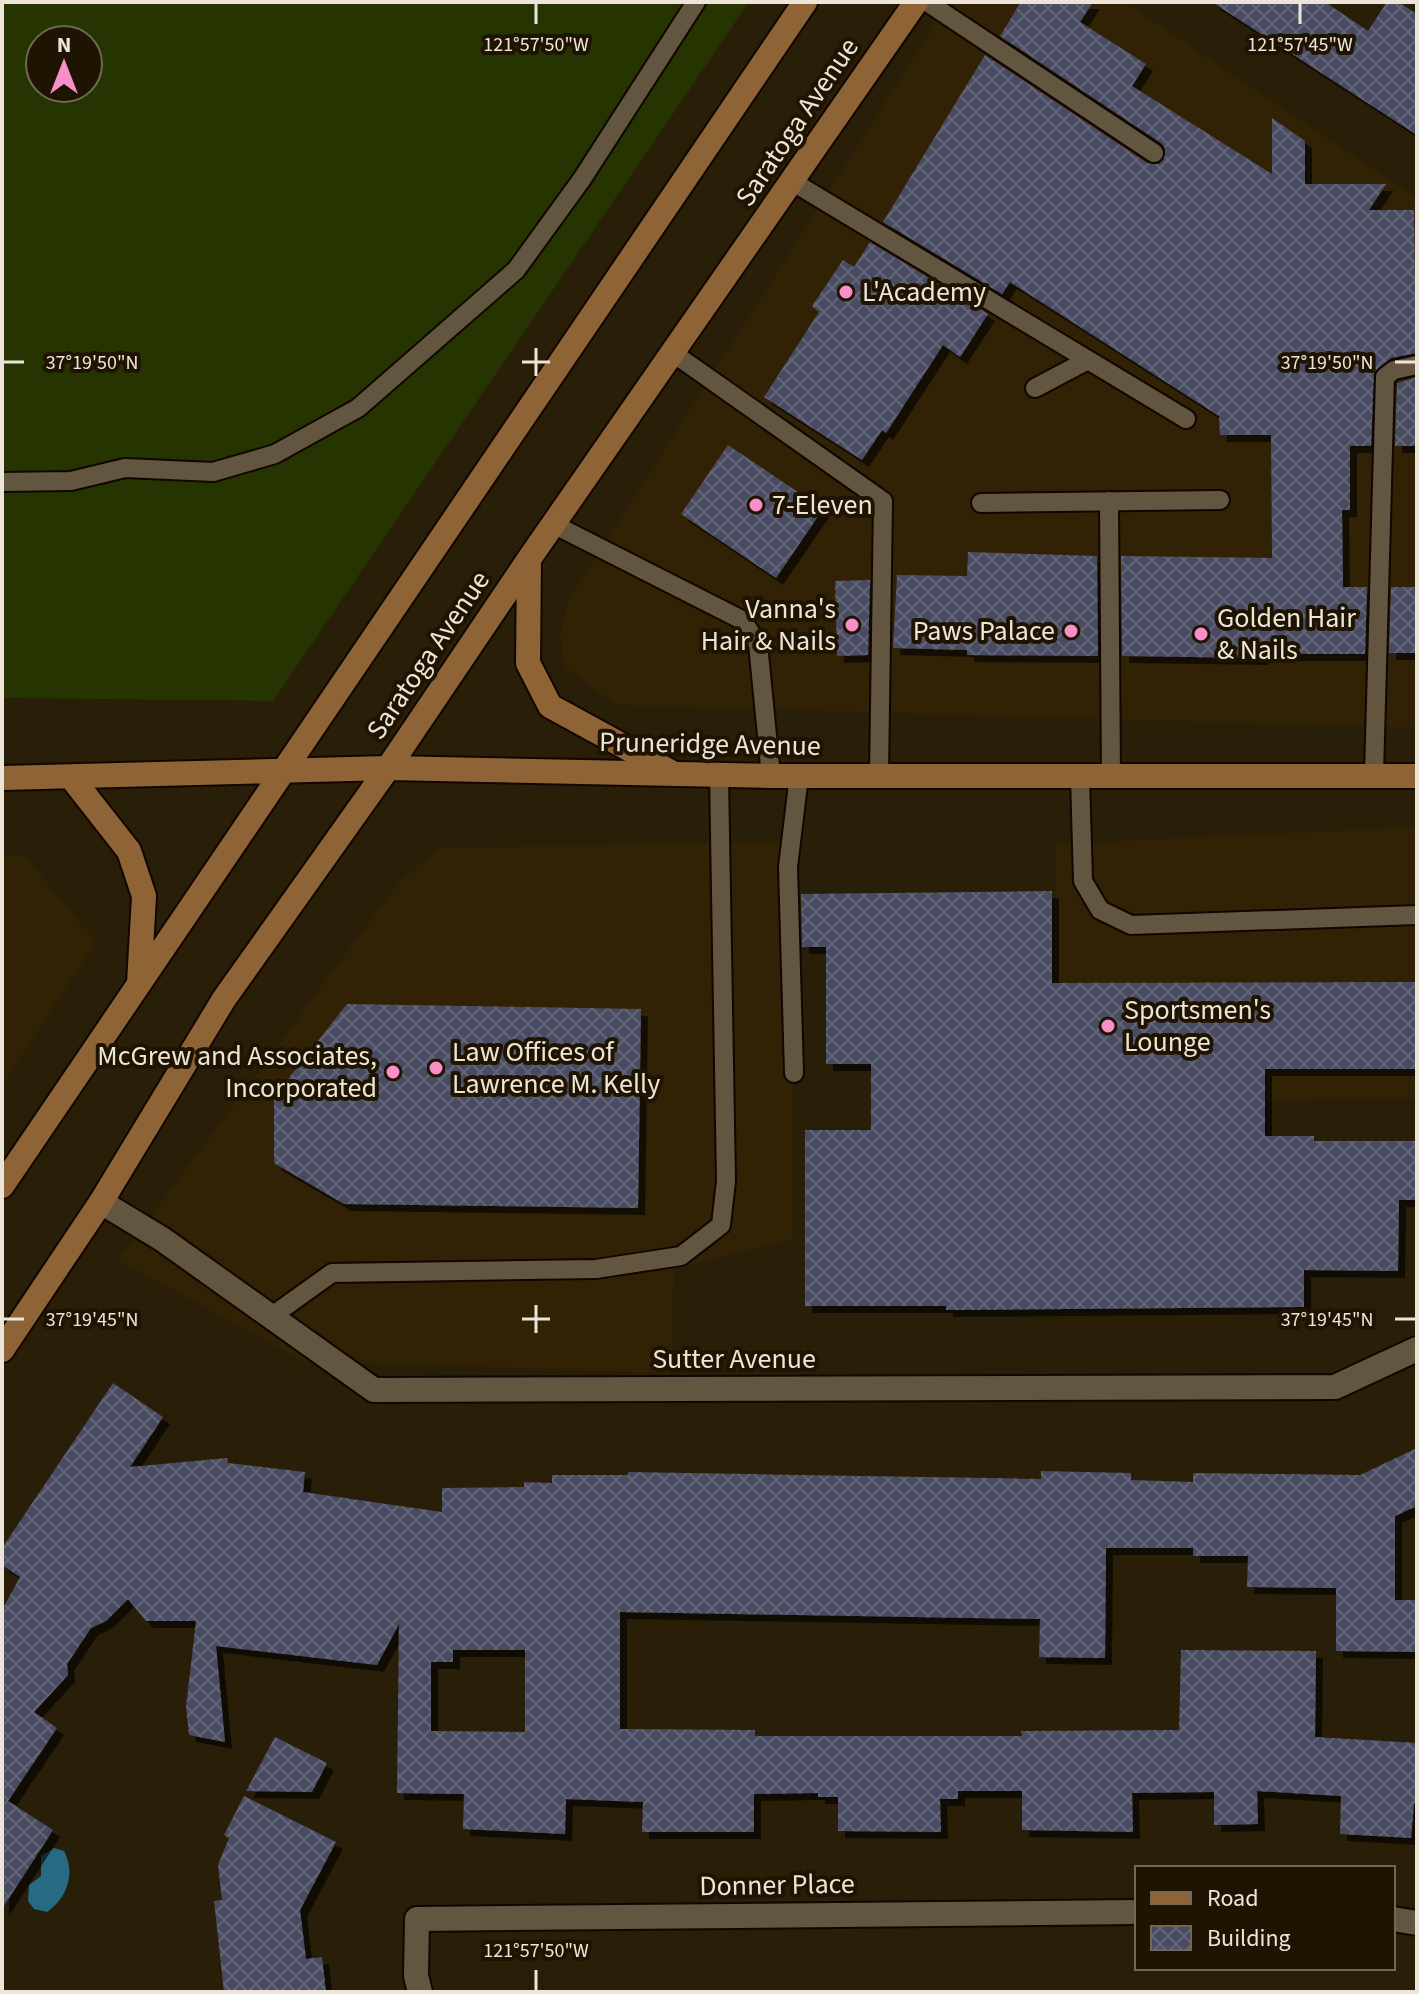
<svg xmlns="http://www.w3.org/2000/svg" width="1419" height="1994" font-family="'Source Sans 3',sans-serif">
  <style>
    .built { fill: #312205 }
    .grass { fill: #253400; fill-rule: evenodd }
    .water { fill: #266b83 }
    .building { fill: url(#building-cross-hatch); fill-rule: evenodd; filter: url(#shadow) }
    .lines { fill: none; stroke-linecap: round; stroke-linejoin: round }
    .lane-casing { stroke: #110700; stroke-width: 22 }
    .street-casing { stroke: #110700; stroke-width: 28 }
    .secondary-casing { stroke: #110700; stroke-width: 28 }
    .lane { stroke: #635640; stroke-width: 18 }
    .street { stroke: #635640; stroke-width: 24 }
    .secondary { stroke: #8e6436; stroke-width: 24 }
    .ticks { fill: none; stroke: #ede5d8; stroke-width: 3 }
    .poi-dot { fill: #f98fc9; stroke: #1f1402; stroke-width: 3 }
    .labels { text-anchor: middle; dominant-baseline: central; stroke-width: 8; stroke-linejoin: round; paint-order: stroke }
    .street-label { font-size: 28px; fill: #ede5d8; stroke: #1f1402 }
    .poi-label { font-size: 28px; fill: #ede5d8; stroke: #1f1402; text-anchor: start }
    .ticks-label { font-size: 20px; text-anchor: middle; fill: #ede5d8; stroke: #1f1402; stroke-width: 8; stroke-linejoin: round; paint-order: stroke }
  </style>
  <defs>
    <pattern id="building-cross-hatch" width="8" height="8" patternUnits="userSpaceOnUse" patternTransform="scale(2)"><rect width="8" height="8" fill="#494b62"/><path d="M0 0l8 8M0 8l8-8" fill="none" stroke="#646578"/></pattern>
    <filter id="shadow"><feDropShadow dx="7" dy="7" stdDeviation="0" flood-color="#0009"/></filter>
  </defs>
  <rect width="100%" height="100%" fill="#291e08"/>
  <path class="built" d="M 949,2 L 1125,2 L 1417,198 L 1417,728 L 615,705 L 565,667 L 560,637 L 567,603 Z
    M 1417,827 L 1417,1099 L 1056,1100 L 1055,844 Z
    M 793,841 L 793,1239 L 674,1269 L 671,1373 L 303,1361 L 118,1260 L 400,881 L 440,848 Z
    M 2,856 L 25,856 L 96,942 L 2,1085 Z"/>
  <path class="grass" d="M 2,2 L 749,2 L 273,701 L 2,698 ZM 40,40 L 88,40 L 88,88 L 40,88 Z"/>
  <path class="water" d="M 54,1848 L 64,1851 C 76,1874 67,1898 47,1912 L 34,1909 L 28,1901 L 29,1885 L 41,1876 L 41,1856 Z"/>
  <path class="building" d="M 1021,2 L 1093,2 L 1080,22 L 1146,64 L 1132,86 L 1272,174 L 1272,118 L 1305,141 L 1305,184 L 1386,184 L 1369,210 L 1414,210 L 1416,353 L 1391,358 L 1374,372 L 1371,446 L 1350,446 L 1350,510 L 1342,510 L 1343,587 L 1367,587 L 1365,654 L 1261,654 L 1261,658 L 1122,656 L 1121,556 L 1272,558 L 1271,435 L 1220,435 L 1219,416 L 1010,282 L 1002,294 L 883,222 L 985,55 L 1147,163 L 1159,164 L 1164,159 L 1165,148 L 1161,143 L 1000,36 Z
    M 1212,2 L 1325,2 L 1368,31 L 1387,2 L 1398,2 L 1417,14 L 1417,135 Z
    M 870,242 L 988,314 L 960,357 L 943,345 L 886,433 L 882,430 L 862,460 L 764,397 L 819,312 L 812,306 L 843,260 L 854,267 Z
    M 1417,377 L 1417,446 L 1395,446 L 1397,383 Z
    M 728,445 L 823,509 L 776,578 L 681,514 Z
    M 968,552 L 1097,556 L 1098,656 L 967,655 L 967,650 L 893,648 L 897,575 L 967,576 Z
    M 870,580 L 868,655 L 837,656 L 835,581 Z
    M 1391,587 L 1417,587 L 1417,653 L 1389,653 Z
    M 1052,891 L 1052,983 L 1417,982 L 1417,1069 L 1265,1069 L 1265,1136 L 1314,1136 L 1314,1141 L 1417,1141 L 1417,1200 L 1399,1200 L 1398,1271 L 1304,1270 L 1304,1307 L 946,1310 L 946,1306 L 805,1306 L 805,1130 L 871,1130 L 871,1064 L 826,1064 L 826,947 L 802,947 L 801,894 Z
    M 347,1004 L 641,1009 L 638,1208 L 344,1204 L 274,1163 L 274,1097 Z
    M 113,1383 L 163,1417 L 130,1467 L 227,1458 L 228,1463 L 305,1472 L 303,1492 L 442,1512 L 442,1488 L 524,1487 L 524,1482 L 552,1483 L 552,1475 L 628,1475 L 628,1472 L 1041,1479 L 1041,1471 L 1131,1473 L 1131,1480 L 1193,1482 L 1193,1473 L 1360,1475 L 1417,1448 L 1417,1506 L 1395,1516 L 1395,1600 L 1417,1600 L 1417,1652 L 1336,1651 L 1336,1588 L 1247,1587 L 1248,1556 L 1193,1556 L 1193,1548 L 1106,1548 L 1105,1658 L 1039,1657 L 1040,1619 L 620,1612 L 620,1729 L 755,1730 L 755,1736 L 1022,1736 L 1021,1731 L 1179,1730 L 1181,1650 L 1316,1651 L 1315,1737 L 1417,1743 L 1417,1804 L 1414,1803 L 1411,1838 L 1340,1834 L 1341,1796 L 1257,1791 L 1258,1824 L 1214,1825 L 1214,1792 L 1132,1793 L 1133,1832 L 1022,1830 L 1022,1791 L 958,1791 L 958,1799 L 940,1799 L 941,1832 L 838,1831 L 838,1797 L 818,1797 L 818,1793 L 754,1794 L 754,1832 L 642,1832 L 643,1802 L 566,1799 L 565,1834 L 463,1829 L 464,1794 L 397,1793 L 399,1624 L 377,1665 L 216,1646 L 225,1742 L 189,1735 L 186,1707 L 196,1621 L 146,1621 L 128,1599 L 106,1621 L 91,1628 L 67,1664 L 68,1675 L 34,1712 L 57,1728 L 8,1801 L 53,1830 L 2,1909 L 2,1610 L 20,1577 L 2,1565 L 2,1548 ZM 453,1650 L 525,1650 L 525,1732 L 431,1731 L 431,1662 L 453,1662 Z
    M 275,1737 L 327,1763 L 312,1792 L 246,1791 Z
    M 244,1796 L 336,1842 L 300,1910 L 306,1959 L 322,1957 L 326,1992 L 224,1992 L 214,1901 L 222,1900 L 218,1865 L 229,1838 L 224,1835 Z"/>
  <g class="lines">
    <g class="lane-casing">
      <path id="lane" d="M 927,2 L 1154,153
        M 793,182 L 1186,419
        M 673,353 L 883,501 L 879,776
        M 1035,388 L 1088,360
        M 2,482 L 71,481 L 125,468 L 213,472 L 275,454 L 358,408 L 516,270 L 582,179 L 696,2
        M 1109,501 L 1111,778
        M 981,503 L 1220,500
        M 553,524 L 742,620 L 758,644 L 771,776
        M 1374,774 L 1385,377 L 1394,370 L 1417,365
        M 1080,776 L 1083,881 L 1100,910 L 1131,925 L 1417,915
        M 794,1073 L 788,867 L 799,776
        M 272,1316 L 332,1273 L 596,1269 L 681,1256 L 721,1225 L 726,1181 L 719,775"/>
    </g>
    <g class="street-casing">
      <path id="street" d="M 101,1202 L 162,1239 L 374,1390 L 1335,1387 L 1417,1349
        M 1393,1919 L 1417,1923
        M 420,1992 L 416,1976 L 417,1919 L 1137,1912"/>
    </g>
    <g class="secondary-casing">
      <path id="secondary" d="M 529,559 L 528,663 L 550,706 L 669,771
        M 71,777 L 129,851 L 144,896 L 139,984
        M 2,778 L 388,768 L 771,776 L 1417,776
        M 2,1186 L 805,2
        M 2,1350 L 101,1202 L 224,999 L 388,768 L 529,559 L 916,2"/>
    </g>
    <use href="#lane" class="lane"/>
    <use href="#street" class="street"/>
    <use href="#secondary" class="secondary"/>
  </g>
  <path class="ticks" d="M 536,4 L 536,24M 1300,4 L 1300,24M 536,348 L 536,376M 4,362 L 24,362M 522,362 L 550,362M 1395,362 L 1415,362M 536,1305 L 536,1333M 4,1319 L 24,1319M 522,1319 L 550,1319M 1395,1319 L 1415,1319M 536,1970 L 536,1990"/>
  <g class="poi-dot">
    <circle cx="846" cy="292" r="8"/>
    <circle cx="756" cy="505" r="8"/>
    <circle cx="852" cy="625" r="8"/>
    <circle cx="1071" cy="631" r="8"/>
    <circle cx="1201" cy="634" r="8"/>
    <circle cx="1108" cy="1026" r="8"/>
    <circle cx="436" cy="1068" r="8"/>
    <circle cx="393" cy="1072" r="8"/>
  </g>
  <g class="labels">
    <g class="street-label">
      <text transform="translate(797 122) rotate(-56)">Saratoga Avenue</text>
      <text transform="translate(428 655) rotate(-56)">Saratoga Avenue</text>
      <text transform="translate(710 744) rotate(1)">Pruneridge Avenue</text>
      <text x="734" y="1359">Sutter Avenue</text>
      <text transform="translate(777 1885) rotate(-1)">Donner Place</text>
    </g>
    <g class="poi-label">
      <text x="862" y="292">L'Academy</text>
      <text x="772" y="505">7-Eleven</text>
      <text x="836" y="609" text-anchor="end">Vanna's<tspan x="836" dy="32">Hair &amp; Nails</tspan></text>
      <text x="1217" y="618">Golden Hair<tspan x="1217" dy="32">&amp; Nails</tspan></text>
      <text x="1055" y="631" text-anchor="end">Paws Palace</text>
      <text x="1124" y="1010">Sportsmen's<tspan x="1124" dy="32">Lounge</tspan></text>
      <text x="452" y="1052">Law Offices of<tspan x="452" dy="32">Lawrence M. Kelly</tspan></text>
      <text x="377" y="1056" text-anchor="end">McGrew and Associates,<tspan x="377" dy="32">Incorporated</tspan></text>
    </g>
  </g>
  <g class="ticks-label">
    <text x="536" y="51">121°57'50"W</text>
    <text x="1300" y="51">121°57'45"W</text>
    <text x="92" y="369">37°19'50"N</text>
    <text x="1327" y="369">37°19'50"N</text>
    <text x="92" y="1326">37°19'45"N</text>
    <text x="1327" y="1326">37°19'45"N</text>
    <text x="536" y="1957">121°57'50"W</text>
  </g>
  <rect width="1419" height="1994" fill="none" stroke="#ede5d8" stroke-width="8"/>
  <rect x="1135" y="1866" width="260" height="104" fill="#1f1402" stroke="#716858" stroke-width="2"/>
  <rect x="1151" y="1892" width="40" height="12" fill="#8e6436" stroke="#716858" stroke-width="2"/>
  <text x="1207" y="1906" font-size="24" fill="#ede5d8">Road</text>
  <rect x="1151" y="1926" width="40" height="24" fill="url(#building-cross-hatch)" stroke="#716858" stroke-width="2"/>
  <text x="1207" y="1946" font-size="24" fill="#ede5d8">Building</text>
  <g transform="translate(64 64)"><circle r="38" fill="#1f1402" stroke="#716858" stroke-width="2"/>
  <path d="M0-6L14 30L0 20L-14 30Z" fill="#f98fc9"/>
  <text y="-12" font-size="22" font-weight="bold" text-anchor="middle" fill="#ede5d8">N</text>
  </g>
</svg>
